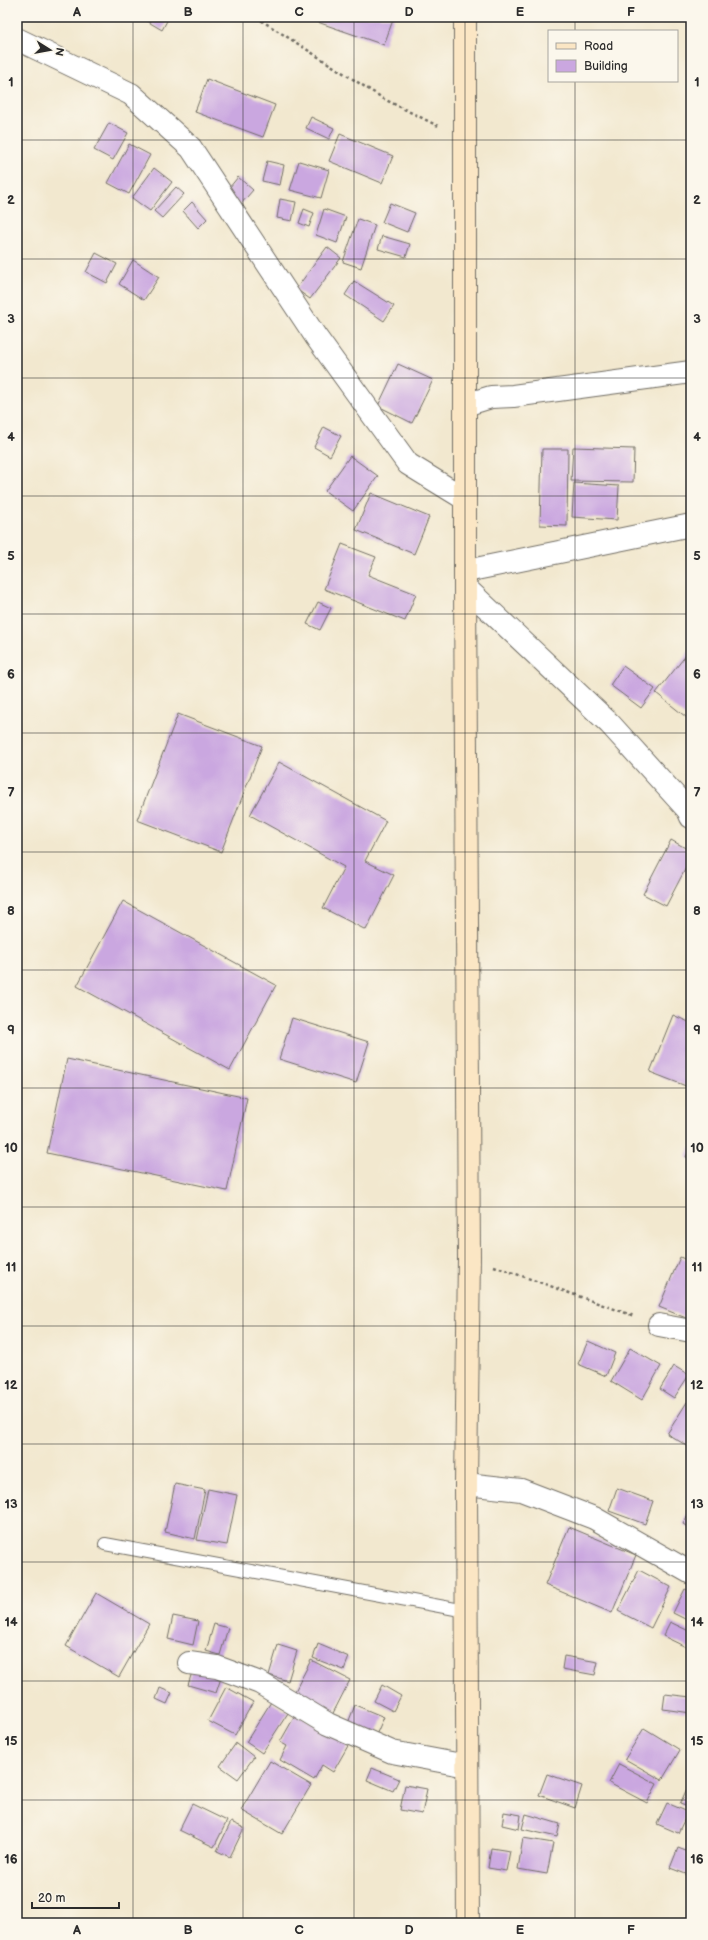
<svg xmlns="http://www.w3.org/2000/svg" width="708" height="1940" font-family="'Balsamiq Sans',sans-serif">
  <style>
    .building { fill: #caa7e0 }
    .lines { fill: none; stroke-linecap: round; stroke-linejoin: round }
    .lane-casing { stroke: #716d64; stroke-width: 14 }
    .street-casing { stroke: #716d64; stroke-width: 24 }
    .secondary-casing { stroke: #716d64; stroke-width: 24 }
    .path { stroke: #716d64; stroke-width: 2.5; stroke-dasharray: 3 3; stroke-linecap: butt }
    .lane { stroke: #fff; stroke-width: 12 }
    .street { stroke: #fff; stroke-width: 22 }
    .secondary { stroke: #fbe6c4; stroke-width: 22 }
    .grid { fill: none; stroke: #2b2b2b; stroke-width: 1; stroke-opacity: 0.55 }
    .neatline { fill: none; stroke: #2b2b2b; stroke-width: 1.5 }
    .grid-label { font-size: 13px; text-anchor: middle; font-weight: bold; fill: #2b2b2b }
  </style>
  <rect width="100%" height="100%" fill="#fbf7ec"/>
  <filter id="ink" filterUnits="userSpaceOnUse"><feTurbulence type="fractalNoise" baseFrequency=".025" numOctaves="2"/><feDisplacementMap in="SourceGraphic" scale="8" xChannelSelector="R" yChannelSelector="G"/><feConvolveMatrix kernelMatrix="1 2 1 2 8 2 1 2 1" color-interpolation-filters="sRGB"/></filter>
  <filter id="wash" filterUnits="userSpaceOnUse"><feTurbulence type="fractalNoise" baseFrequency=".012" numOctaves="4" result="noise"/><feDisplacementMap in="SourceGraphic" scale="16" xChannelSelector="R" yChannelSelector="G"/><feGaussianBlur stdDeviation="0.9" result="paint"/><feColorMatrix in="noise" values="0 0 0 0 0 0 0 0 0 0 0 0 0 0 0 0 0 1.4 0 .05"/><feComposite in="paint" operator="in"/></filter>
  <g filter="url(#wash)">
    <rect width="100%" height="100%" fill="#f2e8cf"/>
    <g id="blocks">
      <path class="building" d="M 140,17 L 169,17 L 162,30 Z
        M 303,17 L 394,17 L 384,45 Z
        M 207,79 L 275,105 L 263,137 L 195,112 Z
        M 311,117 L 334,128 L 329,139 L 306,128 Z
        M 109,123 L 128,133 L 113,160 L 94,150 Z
        M 340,134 L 393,156 L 382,183 L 329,161 Z
        M 129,144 L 150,155 L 129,194 L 108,183 Z
        M 267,161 L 284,165 L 280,185 L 262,181 Z
        M 299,161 L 329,170 L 321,198 L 290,190 Z
        M 154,168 L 172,182 L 150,211 L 132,198 Z
        M 238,177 L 253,190 L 240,205 L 225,193 Z
        M 176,187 L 184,194 L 162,218 L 154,211 Z
        M 280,199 L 296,202 L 292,221 L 277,218 Z
        M 192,202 L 207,219 L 198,228 L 183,211 Z
        M 390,203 L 415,213 L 407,232 L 382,222 Z
        M 304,209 L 314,213 L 309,227 L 299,223 Z
        M 324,209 L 346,217 L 337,243 L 316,235 Z
        M 358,219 L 375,225 L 361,268 L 343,262 Z
        M 382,236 L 410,244 L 406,257 L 378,249 Z
        M 327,247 L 341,258 L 310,299 L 296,289 Z
        M 96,253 L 117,264 L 107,283 L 86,272 Z
        M 133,260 L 159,277 L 144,300 L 119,284 Z
        M 354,281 L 394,306 L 384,321 L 345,295 Z
        M 398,364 L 433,380 L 412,423 L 378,406 Z
        M 324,427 L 341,436 L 330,456 L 314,447 Z
        M 573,447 L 634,449 L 633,482 L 571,481 Z
        M 542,449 L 568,449 L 567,526 L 540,525 Z
        M 350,456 L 378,476 L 353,511 L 325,491 Z
        M 574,483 L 619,486 L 617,520 L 572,517 Z
        M 371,493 L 429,517 L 414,554 L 356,530 Z
        M 342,544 L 376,557 L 368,575 L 416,594 L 405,621 L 324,589 Z
        M 318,602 L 331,608 L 320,630 L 307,624 Z
        M 691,649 L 691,721 L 656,693 Z
        M 623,666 L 655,689 L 641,708 L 610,685 Z
        M 178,714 L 262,746 L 221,852 L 137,820 Z
        M 279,762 L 386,821 L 365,861 L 394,875 L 366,930 L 323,908 L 344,867 L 250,815 Z
        M 671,840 L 691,851 L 691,858 L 666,906 L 643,894 Z
        M 123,901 L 276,985 L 230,1070 L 77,986 Z
        M 673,1015 L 691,1023 L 691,1088 L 650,1072 Z
        M 292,1018 L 369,1042 L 356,1083 L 279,1059 Z
        M 67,1059 L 247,1098 L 227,1191 L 47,1153 Z
        M 691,1146 L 691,1159 L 686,1157 Z
        M 680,1257 L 691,1262 L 691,1320 L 659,1307 Z
        M 588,1341 L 615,1353 L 606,1376 L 578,1364 Z
        M 630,1348 L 661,1366 L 642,1400 L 611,1381 Z
        M 674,1366 L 689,1375 L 674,1398 L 660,1389 Z
        M 687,1402 L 691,1405 L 691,1448 L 667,1434 Z
        M 175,1484 L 205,1490 L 195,1539 L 165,1532 Z
        M 617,1488 L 653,1501 L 645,1524 L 609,1511 Z
        M 208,1489 L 237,1495 L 227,1545 L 197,1540 Z
        M 691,1509 L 691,1529 L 683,1524 Z
        M 569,1527 L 636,1555 L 612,1613 L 545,1585 Z
        M 639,1570 L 671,1587 L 651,1628 L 618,1611 Z
        M 685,1589 L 691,1592 L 691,1622 L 673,1613 Z
        M 96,1593 L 149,1624 L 119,1677 L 66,1646 Z
        M 173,1616 L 198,1621 L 193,1645 L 168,1639 Z
        M 670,1622 L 691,1632 L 690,1649 L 663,1636 Z
        M 214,1624 L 228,1628 L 220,1655 L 206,1651 Z
        M 318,1644 L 349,1657 L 344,1670 L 313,1658 Z
        M 278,1645 L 297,1651 L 288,1681 L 269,1675 Z
        M 564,1656 L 598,1662 L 595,1675 L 562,1669 Z
        M 311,1660 L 350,1680 L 330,1719 L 291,1699 Z
        M 691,1664 L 691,1674 L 687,1673 Z
        M 193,1669 L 221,1678 L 216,1693 L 188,1685 Z
        M 382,1685 L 401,1696 L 393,1711 L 374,1701 Z
        M 226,1687 L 253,1702 L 235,1735 L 208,1721 Z
        M 160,1688 L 172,1693 L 167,1704 L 156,1699 Z
        M 665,1694 L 691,1697 L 691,1713 L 663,1709 Z
        M 271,1702 L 288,1713 L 262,1753 L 246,1742 Z
        M 355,1705 L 384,1717 L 376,1735 L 348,1723 Z
        M 296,1714 L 349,1744 L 333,1772 L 322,1765 L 314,1780 L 280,1760 L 287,1746 L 280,1742 Z
        M 644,1728 L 680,1750 L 662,1780 L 625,1759 Z
        M 236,1743 L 254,1757 L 238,1779 L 220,1766 Z
        M 270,1761 L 311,1785 L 282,1834 L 241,1810 Z
        M 619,1764 L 657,1784 L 647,1803 L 609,1783 Z
        M 372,1768 L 399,1779 L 393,1791 L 367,1780 Z
        M 547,1774 L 582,1786 L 575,1808 L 539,1795 Z
        M 689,1784 L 691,1785 L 691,1808 L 680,1804 Z
        M 405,1785 L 427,1789 L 422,1814 L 400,1810 Z
        M 667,1803 L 688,1812 L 678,1833 L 657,1824 Z
        M 192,1804 L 227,1821 L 214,1847 L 179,1830 Z
        M 504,1812 L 521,1815 L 519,1829 L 502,1825 Z
        M 526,1814 L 560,1824 L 557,1837 L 522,1829 Z
        M 231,1822 L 244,1828 L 230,1857 L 217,1851 Z
        M 523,1838 L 553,1843 L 547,1874 L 518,1869 Z
        M 491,1848 L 510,1851 L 506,1871 L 488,1868 Z
        M 678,1848 L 691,1853 L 691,1876 L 670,1868 Z"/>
    </g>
  </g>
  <g filter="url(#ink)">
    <use href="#blocks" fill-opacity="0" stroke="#716d64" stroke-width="1"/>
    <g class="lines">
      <g class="lane-casing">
        <path id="lane" d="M 105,1544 L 466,1611"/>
      </g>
      <g class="street-casing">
        <path id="street" d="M 17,39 L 131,94 L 191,148 L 316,337 L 408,464 L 465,499
          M 465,405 L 491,397 L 513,396 L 691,372
          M 466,571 L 691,525
          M 465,587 L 610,724 L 688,810 L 691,817
          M 659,1325 L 691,1331
          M 466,1484 L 521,1490 L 594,1518 L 691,1573
          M 189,1663 L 217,1667 L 260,1683 L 328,1724 L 392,1752 L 467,1766"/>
      </g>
      <g class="secondary-casing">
        <path id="secondary" d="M 465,17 L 465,587 L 469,1257 L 466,1484 L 468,1923"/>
      </g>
      <path class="path" d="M 256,17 L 384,99 L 438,126
        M 494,1266 L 634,1316"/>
      <use href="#lane" class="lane"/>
      <use href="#street" class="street"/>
      <use href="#secondary" class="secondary"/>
    </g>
  </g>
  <path class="grid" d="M 133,17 L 133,1923M 243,17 L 243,1923M 354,17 L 354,1923M 465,17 L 465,1923M 575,17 L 575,31M 575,81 L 575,1923M 17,140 L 691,140M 17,259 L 691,259M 17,378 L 691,378M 17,496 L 691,496M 17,614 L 691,614M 17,733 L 691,733M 17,852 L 691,852M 17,970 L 691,970M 17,1088 L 691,1088M 17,1207 L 691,1207M 17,1326 L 691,1326M 17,1444 L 691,1444M 17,1562 L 691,1562M 17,1681 L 691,1681M 17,1800 L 691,1800"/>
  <rect width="708" height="1940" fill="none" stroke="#fbf7ec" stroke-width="44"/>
  <rect x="548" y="30" width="130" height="52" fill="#fbf7ec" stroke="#a8a59f"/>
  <rect x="556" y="43" width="20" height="6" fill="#fbe6c4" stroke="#a8a59f"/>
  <text x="584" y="50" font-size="12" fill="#2b2b2b">Road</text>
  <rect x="556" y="60" width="20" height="12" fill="#caa7e0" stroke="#a8a59f"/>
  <text x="584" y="70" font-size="12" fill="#2b2b2b">Building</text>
  <g transform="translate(50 50) rotate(101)" stroke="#fbf7ec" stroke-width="3" paint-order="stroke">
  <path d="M0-3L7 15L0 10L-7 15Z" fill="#2b2b2b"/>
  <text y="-6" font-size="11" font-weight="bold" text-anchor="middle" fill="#2b2b2b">N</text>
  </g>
  <path d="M32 1902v6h87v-6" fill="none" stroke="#2b2b2b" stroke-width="2"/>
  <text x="38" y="1902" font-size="12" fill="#2b2b2b" stroke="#fbf7ec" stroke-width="3" paint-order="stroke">20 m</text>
  <rect x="22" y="22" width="664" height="1896" class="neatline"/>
  <g class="grid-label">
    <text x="77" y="16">A</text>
    <text x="188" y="16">B</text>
    <text x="299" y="16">C</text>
    <text x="409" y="16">D</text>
    <text x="520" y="16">E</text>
    <text x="631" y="16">F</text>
    <text x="11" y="86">1</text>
    <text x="697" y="86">1</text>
    <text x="11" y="204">2</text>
    <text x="697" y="204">2</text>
    <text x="11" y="323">3</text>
    <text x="697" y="323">3</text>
    <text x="11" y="441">4</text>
    <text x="697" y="441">4</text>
    <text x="11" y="560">5</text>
    <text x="697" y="560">5</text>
    <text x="11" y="678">6</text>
    <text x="697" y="678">6</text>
    <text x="11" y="797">7</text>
    <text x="697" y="797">7</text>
    <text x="11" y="915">8</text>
    <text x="697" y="915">8</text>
    <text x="11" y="1034">9</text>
    <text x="697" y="1034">9</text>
    <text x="11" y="1152">10</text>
    <text x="697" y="1152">10</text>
    <text x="11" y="1271">11</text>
    <text x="697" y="1271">11</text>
    <text x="11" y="1389">12</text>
    <text x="697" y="1389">12</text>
    <text x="11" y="1508">13</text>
    <text x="697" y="1508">13</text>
    <text x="11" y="1626">14</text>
    <text x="697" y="1626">14</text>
    <text x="11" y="1745">15</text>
    <text x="697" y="1745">15</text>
    <text x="11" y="1863">16</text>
    <text x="697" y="1863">16</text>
    <text x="77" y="1934">A</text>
    <text x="188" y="1934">B</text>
    <text x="299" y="1934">C</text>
    <text x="409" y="1934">D</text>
    <text x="520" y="1934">E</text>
    <text x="631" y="1934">F</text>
  </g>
</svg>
